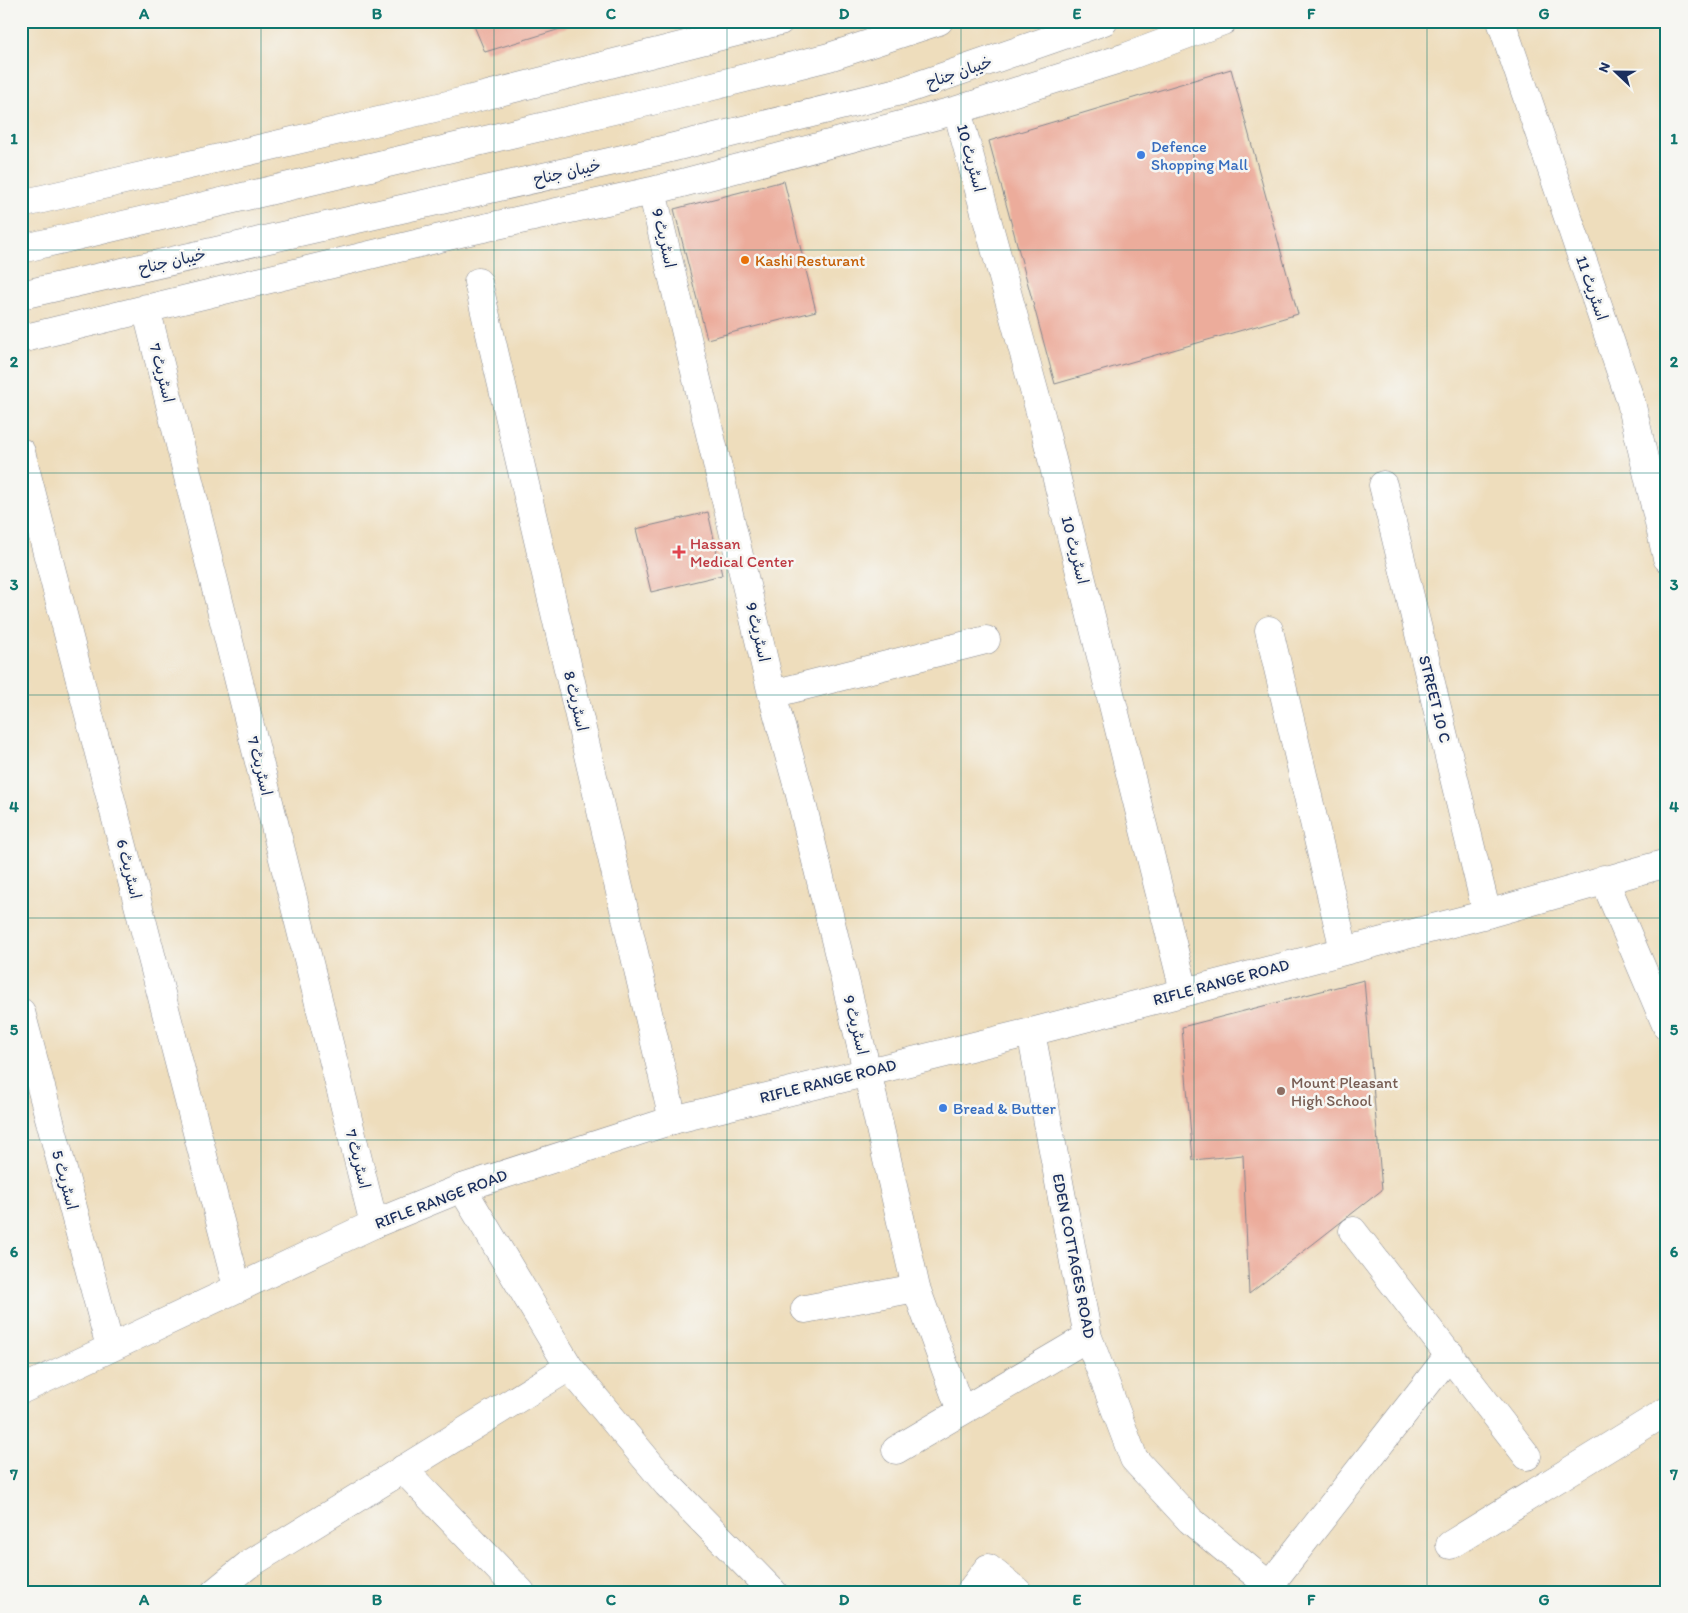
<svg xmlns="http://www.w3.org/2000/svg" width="1688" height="1613" font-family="Itim,'Playpen Sans Arabic',sans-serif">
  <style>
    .building { fill: #ecac9b }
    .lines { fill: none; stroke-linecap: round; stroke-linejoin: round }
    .minor-casing { stroke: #84868d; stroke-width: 29 }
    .tertiary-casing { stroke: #84868d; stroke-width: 29 }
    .secondary-casing { stroke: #84868d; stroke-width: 29 }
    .minor { stroke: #fff; stroke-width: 28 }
    .tertiary { stroke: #fff; stroke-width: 28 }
    .secondary { stroke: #fff; stroke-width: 28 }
    .grid { fill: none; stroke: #0f766e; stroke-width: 1; stroke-opacity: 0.55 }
    .shop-dot { fill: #3f7fe0; stroke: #f6f6f2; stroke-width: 2 }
    .food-dot { fill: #e8710a; stroke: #f6f6f2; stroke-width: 2 }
    .health-dot { fill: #e0444e; stroke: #f6f6f2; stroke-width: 2 }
    .education-dot { fill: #8d6e63; stroke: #f6f6f2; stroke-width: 2 }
    .labels { text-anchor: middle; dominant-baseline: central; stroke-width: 5; stroke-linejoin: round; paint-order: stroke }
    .street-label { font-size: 16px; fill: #1b2f5e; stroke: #f6f6f2 }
    .shop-label { font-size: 16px; fill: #366cbe; stroke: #f6f6f2; text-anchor: start }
    .food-label { font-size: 16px; fill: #c56008; stroke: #f6f6f2; text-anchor: start }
    .health-label { font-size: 16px; fill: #be3a42; stroke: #f6f6f2; text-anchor: start }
    .education-label { font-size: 16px; fill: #785e54; stroke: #f6f6f2; text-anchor: start }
    .neatline { fill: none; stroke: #0f766e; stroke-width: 2 }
    .grid-label { font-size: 16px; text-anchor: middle; font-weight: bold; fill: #0f766e }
  </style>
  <rect width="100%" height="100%" fill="#f6f6f2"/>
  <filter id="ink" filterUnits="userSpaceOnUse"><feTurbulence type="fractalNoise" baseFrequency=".02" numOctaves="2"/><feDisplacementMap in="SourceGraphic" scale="10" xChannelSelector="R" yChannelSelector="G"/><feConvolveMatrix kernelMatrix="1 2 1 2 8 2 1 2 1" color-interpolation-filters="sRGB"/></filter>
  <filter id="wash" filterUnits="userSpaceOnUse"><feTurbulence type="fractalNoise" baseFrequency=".0096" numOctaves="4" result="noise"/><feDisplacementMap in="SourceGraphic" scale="20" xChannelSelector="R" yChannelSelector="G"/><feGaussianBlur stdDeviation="1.12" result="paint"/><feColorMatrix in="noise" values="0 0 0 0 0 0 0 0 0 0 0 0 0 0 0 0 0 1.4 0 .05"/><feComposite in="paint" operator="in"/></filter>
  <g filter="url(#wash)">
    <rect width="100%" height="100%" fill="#eeddbc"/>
    <g id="blocks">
      <path class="building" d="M 472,21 L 583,21 L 583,22 L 485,52 Z
        M 1231,69 L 1298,314 L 1055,384 L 989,141 Z
        M 784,181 L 816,311 L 707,339 L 674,209 Z
        M 708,512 L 722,575 L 651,592 L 636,529 Z
        M 1364,980 L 1382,1190 L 1249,1294 L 1243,1155 L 1193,1160 L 1182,1027 Z"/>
    </g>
  </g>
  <g filter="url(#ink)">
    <use href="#blocks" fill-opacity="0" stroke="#84868d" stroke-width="1"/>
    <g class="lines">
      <g class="minor-casing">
        <path id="minor" d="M 1501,21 L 1631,402 L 1667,558
          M 957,110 L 1043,423 L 1184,991
          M 652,191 L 772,694 L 799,791 L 867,1071 L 916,1288 L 961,1411
          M 21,204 L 456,103 L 780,21
          M 478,282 L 673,1120
          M 146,308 L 374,1224
          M 21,339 L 461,233 L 652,191 L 957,110 L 1126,57 L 1223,21
          M 21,452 L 237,1287
          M 1383,485 L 1487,914
          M 1269,630 L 1344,950
          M 772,694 L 986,640
          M 1604,879 L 1667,1027
          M 21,1012 L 110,1347
          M 1031,1032 L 1088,1337 L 1134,1459 L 1190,1520 L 1277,1592
          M 462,1188 L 569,1367 L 667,1484 L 773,1592
          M 1353,1231 L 1527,1456
          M 805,1309 L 916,1288
          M 896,1450 L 1088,1337
          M 403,1469 L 521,1592
          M 1450,1545 L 1667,1411
          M 1269,1586 L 1450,1354
          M 215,1592 L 248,1565 L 569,1367
          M 970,1592 L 988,1568 L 1018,1592"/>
      </g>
      <g class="tertiary-casing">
        <path id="tertiary" d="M 21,1390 L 374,1224 L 462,1188 L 673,1120 L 1031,1032 L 1487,914 L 1667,863"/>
      </g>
      <g class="secondary-casing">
        <path id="secondary" d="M 21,249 L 669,97 L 829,57 L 939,21
          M 21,295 L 658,151 L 905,90 L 1104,21"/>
      </g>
      <use href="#minor" class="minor"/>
      <use href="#tertiary" class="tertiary"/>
      <use href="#secondary" class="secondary"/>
    </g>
  </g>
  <path class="grid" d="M 261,21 L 261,1592M 494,21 L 494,1592M 727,21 L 727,1592M 961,21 L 961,1592M 1194,21 L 1194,1592M 1427,21 L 1427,1592M 21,250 L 1667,250M 21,473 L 1667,473M 21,695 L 1667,695M 21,918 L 1667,918M 21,1140 L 1667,1140M 21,1363 L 1667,1363"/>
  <g class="shop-dot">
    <circle cx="1141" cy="155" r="5"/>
    <circle cx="943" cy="1108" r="5"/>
  </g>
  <circle class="food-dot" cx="745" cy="260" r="5"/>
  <path class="health-dot" d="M676.5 544.5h5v5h5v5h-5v5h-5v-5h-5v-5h5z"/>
  <circle class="education-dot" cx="1281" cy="1091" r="5"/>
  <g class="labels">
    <g class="street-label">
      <text transform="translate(959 72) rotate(-19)">خیبان جناح</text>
      <text transform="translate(971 158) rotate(75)">اسٹریٹ 10</text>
      <text transform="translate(567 172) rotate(-13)">خیبان جناح</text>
      <text transform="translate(664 238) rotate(77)">اسٹریٹ 9</text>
      <text transform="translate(172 261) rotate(-13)">خیبان جناح</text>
      <text transform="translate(1592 288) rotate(71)">اسٹریٹ 11</text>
      <text transform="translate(162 373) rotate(76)">اسٹریٹ 7</text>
      <text transform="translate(1075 550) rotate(76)">اسٹریٹ 10</text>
      <text transform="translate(758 632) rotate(77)">اسٹریٹ 9</text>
      <text transform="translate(1435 699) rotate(76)">STREET 10 C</text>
      <text transform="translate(576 701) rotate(77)">اسٹریٹ 8</text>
      <text transform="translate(260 766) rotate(76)">اسٹریٹ 7</text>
      <text transform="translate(129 869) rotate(76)">اسٹریٹ 6</text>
      <text transform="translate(1221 982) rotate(-15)">RIFLE RANGE ROAD</text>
      <text transform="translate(856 1025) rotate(76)">اسٹریٹ 9</text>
      <text transform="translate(828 1081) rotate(-14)">RIFLE RANGE ROAD</text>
      <text transform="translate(358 1159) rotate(76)">اسٹریٹ 7</text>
      <text transform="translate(65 1180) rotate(75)">اسٹریٹ 5</text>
      <text transform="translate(441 1199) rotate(-21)">RIFLE RANGE ROAD</text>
      <text transform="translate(1074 1256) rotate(79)">EDEN COTTAGES ROAD</text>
    </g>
    <g class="shop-label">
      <text x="1151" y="146">Defence<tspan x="1151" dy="18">Shopping Mall</tspan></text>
      <text x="953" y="1108">Bread &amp; Butter</text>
    </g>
    <g class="food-label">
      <text x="755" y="260">Kashi Resturant</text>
    </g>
    <g class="health-label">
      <text x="690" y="543">Hassan<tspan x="690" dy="18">Medical Center</tspan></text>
    </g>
    <g class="education-label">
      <text x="1291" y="1082">Mount Pleasant<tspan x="1291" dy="18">High School</tspan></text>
    </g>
  </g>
  <rect width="1688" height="1613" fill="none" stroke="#f6f6f2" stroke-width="55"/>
  <g transform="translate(1616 72) rotate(292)" stroke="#f6f6f2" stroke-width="4" paint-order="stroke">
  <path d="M0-4L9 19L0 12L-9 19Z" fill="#1b2f5e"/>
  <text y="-8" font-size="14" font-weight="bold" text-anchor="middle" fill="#1b2f5e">N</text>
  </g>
  <rect x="28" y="28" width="1632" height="1558" class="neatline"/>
  <g class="grid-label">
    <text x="144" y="19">A</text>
    <text x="377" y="19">B</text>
    <text x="611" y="19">C</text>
    <text x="844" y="19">D</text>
    <text x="1077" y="19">E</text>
    <text x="1311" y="19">F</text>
    <text x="1544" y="19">G</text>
    <text x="14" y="144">1</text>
    <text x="1674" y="144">1</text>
    <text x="14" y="367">2</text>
    <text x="1674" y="367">2</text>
    <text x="14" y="590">3</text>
    <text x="1674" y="590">3</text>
    <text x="14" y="812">4</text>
    <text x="1674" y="812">4</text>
    <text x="14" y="1035">5</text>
    <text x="1674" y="1035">5</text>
    <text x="14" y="1257">6</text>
    <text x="1674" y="1257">6</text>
    <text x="14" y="1480">7</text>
    <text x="1674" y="1480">7</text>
    <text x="144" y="1605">A</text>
    <text x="377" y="1605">B</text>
    <text x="611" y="1605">C</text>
    <text x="844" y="1605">D</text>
    <text x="1077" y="1605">E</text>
    <text x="1311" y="1605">F</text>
    <text x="1544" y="1605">G</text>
  </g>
</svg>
